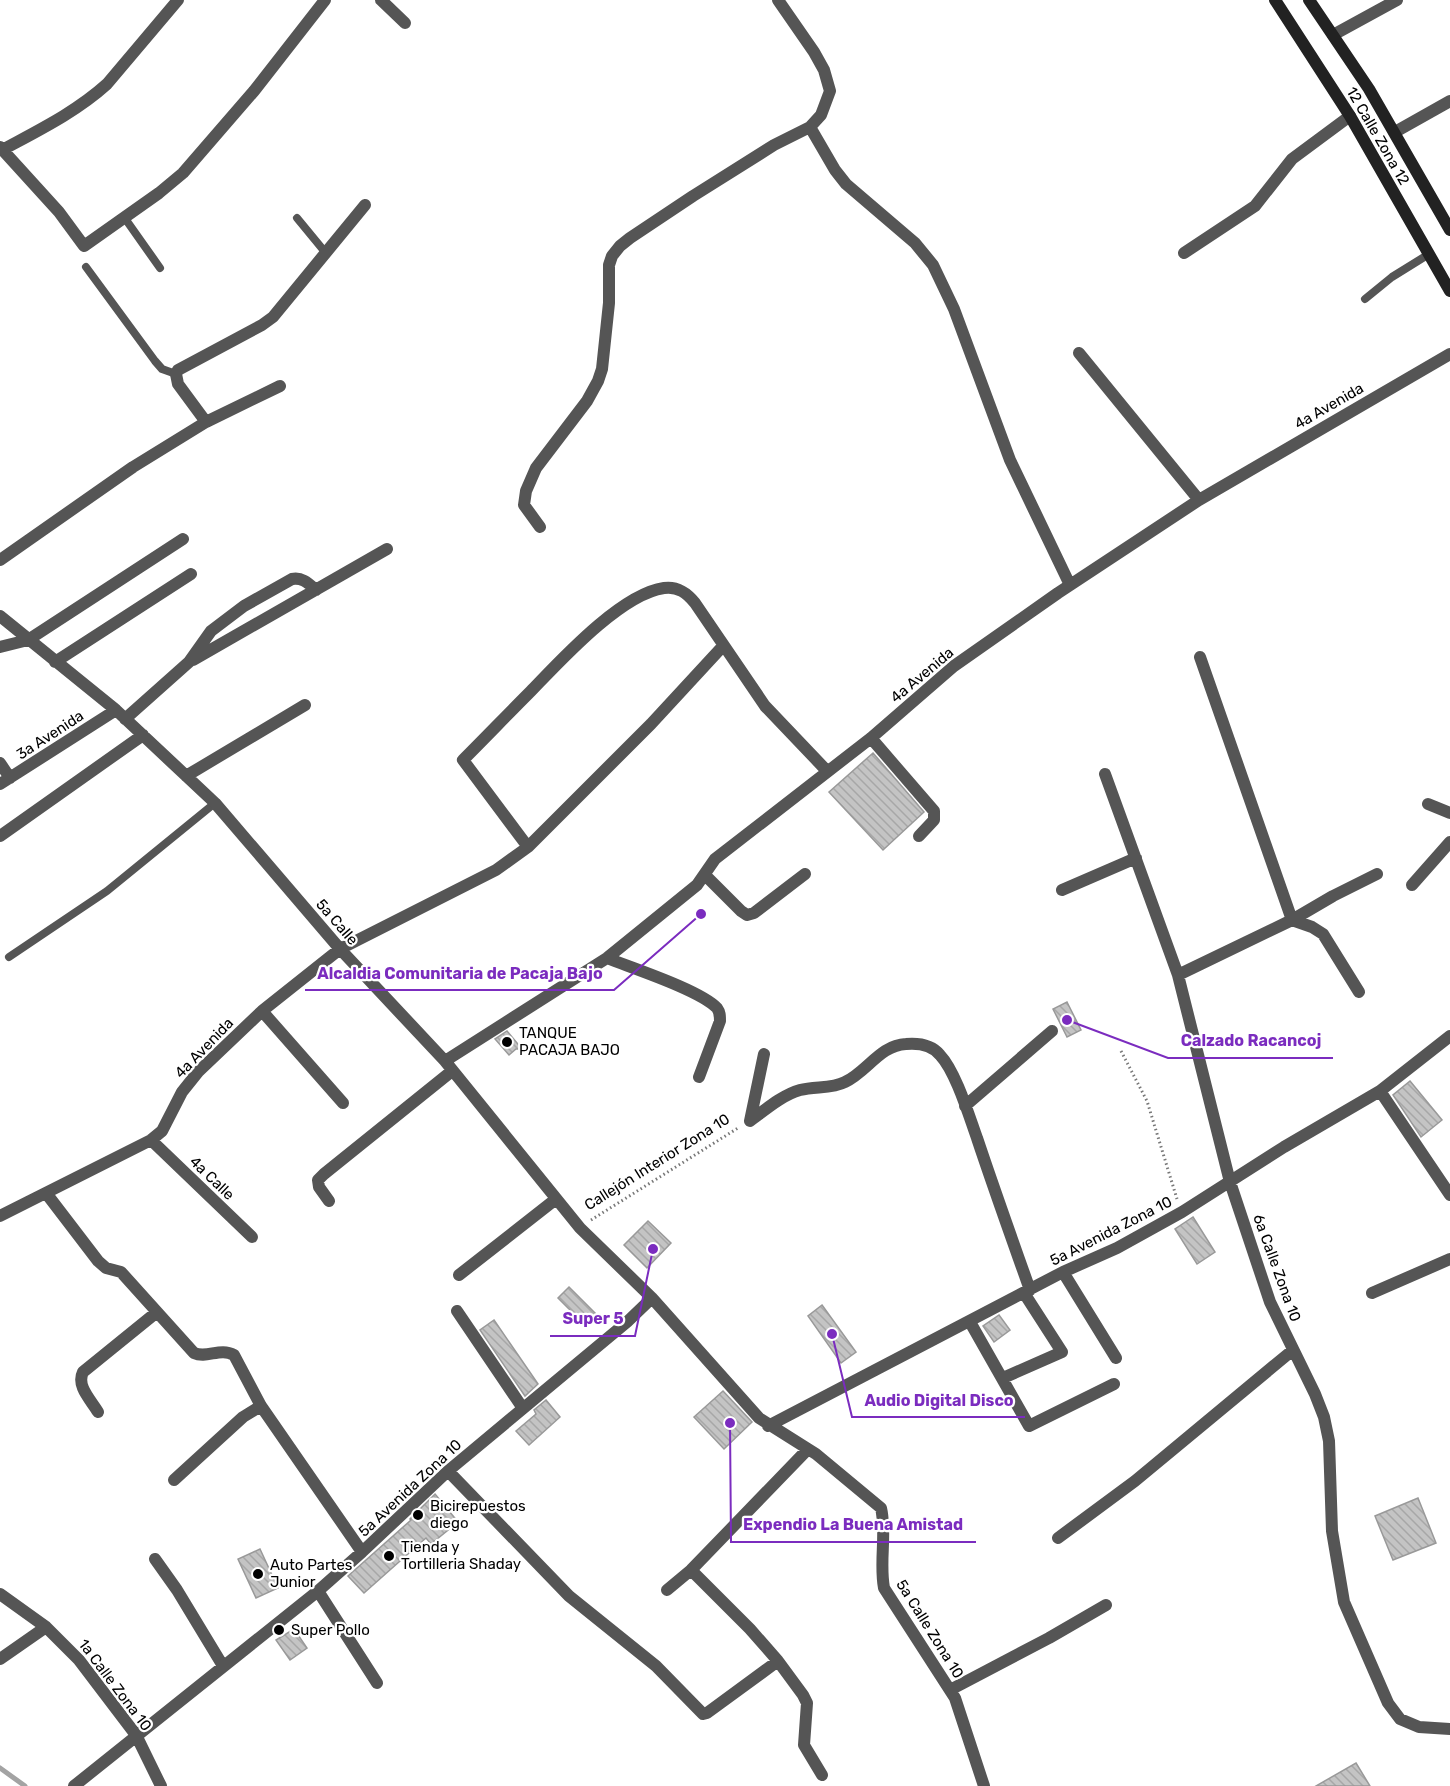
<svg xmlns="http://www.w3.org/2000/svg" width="1450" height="1786" font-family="Rubik,sans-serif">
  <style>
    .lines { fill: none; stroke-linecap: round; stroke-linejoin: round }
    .stream { stroke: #a3a3a3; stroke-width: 5 }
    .building { fill: url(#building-back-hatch); stroke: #999; stroke-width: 1.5 }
    .path { stroke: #777; stroke-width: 3; stroke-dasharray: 1.5 3; stroke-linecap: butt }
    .lane { stroke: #555; stroke-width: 8 }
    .street { stroke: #555; stroke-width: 12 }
    .secondary { stroke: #222; stroke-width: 12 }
    .poi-dot { fill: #000; stroke: #fff; stroke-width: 2 }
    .labels { text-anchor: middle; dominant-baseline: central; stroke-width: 4.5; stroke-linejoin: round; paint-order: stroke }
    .street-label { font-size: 15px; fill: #000; stroke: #fff }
    .poi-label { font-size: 15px; fill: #000; stroke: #fff; text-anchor: start }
    .leader { fill: none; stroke: #7b2cbf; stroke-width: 2 }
    .callout-dot { fill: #7b2cbf; stroke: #fff; stroke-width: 2 }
    .callout-label { font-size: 16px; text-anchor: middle; font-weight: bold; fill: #7b2cbf; stroke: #fff; stroke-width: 4.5; stroke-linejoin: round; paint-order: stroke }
  </style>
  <defs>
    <pattern id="building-back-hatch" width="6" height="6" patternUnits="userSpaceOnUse" patternTransform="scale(1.5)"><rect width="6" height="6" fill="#c4c4c4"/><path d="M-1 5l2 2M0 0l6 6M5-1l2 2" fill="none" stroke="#a7a7a7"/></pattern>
  </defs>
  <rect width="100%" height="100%" fill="#fff"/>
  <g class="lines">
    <path class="stream" d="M 0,1768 L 25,1786"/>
  </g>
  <path class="building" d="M 873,753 L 924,812 L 883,850 L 829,792 Z
    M 1067,1002 L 1081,1030 L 1067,1037 L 1053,1009 Z
    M 507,1031 L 522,1049 L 516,1049 L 509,1055 L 495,1039 Z
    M 1410,1081 L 1442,1120 L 1421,1137 L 1393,1095 Z
    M 1193,1217 L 1215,1252 L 1197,1264 L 1175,1229 Z
    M 648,1221 L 671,1243 L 647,1268 L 624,1245 Z
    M 569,1287 L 597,1315 L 586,1326 L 558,1298 Z
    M 822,1305 L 856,1352 L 841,1363 L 808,1316 Z
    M 999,1315 L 1010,1330 L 994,1342 L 983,1326 Z
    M 494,1320 L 538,1384 L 525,1396 L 480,1330 Z
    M 723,1391 L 752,1422 L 724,1449 L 694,1417 Z
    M 546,1400 L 560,1417 L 529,1445 L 516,1431 L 536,1414 L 534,1410 Z
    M 435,1494 L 458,1522 L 431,1544 L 426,1538 L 364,1593 L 348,1576 L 411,1520 L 410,1519 Z
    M 1418,1498 L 1436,1543 L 1393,1560 L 1375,1516 Z
    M 260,1549 L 278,1588 L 256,1598 L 238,1559 Z
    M 294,1629 L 307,1648 L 290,1660 L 276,1640 Z
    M 1356,1763 L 1370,1786 L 1316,1786 Z"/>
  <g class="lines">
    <path class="path" d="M 1121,1051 L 1147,1101 L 1177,1199
      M 591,1220 L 738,1128"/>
    <path class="lane" d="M 124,217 L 160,268
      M 297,218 L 325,252
      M 86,267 L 155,361 L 162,369 L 176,374
      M 1365,299 L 1392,277 L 1429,254
      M 9,957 L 107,891 L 215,803"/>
    <path class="street" d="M 381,0 L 405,23
      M 1333,35 L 1397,0
      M 810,127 L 835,170 L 846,184 L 915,243 L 933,265 L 954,309 L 1010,460 L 1070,585
      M 1395,132 L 1450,101
      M 0,147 L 59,212 L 84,246 L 159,193 L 183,173 L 254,91 L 325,0
      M 2,150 C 39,130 76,112 107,84 L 178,0
      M 1184,253 L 1255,206 L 1292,159 L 1350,116
      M 1079,353 L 1199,500
      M 206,422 L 178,384 L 176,374 L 178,370 L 262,325 L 273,317 L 365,205
      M 540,527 L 524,505 L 526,491 L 536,468 L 587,401 L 598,381 L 602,369 L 609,303 L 609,265 L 612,256 L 620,246 L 630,238 L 693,196 L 774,145 L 810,127 L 821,115 L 830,91 L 824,70 L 814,52 L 778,0
      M 0,560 L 133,467 L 206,422 L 280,386
      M 0,616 L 116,710 L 215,803 L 340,949 L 445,1061 L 580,1228 L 652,1298 L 759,1418 L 816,1454 L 881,1508 C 887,1534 879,1561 884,1588 L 955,1698 L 984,1786
      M 0,647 L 28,640 L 183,539
      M 1200,657 L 1292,920 L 1312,927 L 1323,934 L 1359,992
      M 193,660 L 387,549
      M 55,662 L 191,574
      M 125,719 L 189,662 L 211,631 L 244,606 L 292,579 C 302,577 308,583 316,590
      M 871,738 L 934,811 L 934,820 L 919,836
      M 0,763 L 10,778
      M 1105,774 L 1178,975 L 1230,1182 L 1270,1302 L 1315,1394 L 1324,1417 L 1329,1441 L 1332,1531 L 1344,1602 L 1388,1703 L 1400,1719 L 1419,1727 L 1450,1729
      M 186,776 L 305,705
      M 0,784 L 116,710
      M 1428,804 L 1450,813
      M 0,836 L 143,735
      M 528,847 L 463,760 C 486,737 508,714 531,691 C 561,660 621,594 664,588 C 678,586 687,593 695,603 L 765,706 L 827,771
      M 705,875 L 741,911 L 747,915 L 754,913 L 805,874
      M 1412,885 L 1450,842
      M 1062,890 L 1136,858
      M 607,958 C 632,968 700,990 717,1008 C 720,1012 720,1016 720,1021 L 699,1077
      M 1178,975 L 1292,920 L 1333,896 L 1377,874
      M 262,1011 L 343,1103
      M 764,1054 L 750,1121 C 765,1110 782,1095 800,1090 C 815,1086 832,1089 845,1082 C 867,1072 880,1045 906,1044 C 918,1043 932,1045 940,1055 C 956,1072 969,1116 977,1138 C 994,1189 1012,1239 1030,1290
      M 445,1061 L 607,958 L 697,885 L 715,859 L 871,738 L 954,666 L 1058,593 L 1199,500 L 1450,354
      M 1380,1091 L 1450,1195
      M 965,1106 L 1052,1031
      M 151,1140 L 252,1237
      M 46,1193 L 98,1261 L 106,1268 L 121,1272 L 194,1353 C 207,1359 220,1347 234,1355 L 261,1406 L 362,1552
      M 329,1201 L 319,1187 L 318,1180 L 324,1174 L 452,1071
      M 0,1216 L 151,1140 L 162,1131 L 182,1092 L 198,1072 L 262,1011 L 340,949 L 496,870 L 528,847 L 651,724 L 723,646
      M 1063,1272 L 1116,1358
      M 459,1275 L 556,1199
      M 1372,1293 L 1450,1259
      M 457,1311 L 522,1407
      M 970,1322 L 1029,1426 L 1114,1384
      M 1003,1378 L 1062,1352 L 1024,1293
      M 98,1412 C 91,1400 76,1386 83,1372 L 157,1312
      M 768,1426 L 1063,1272 L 1117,1248 L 1182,1212 L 1284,1147 L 1380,1091 L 1450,1036
      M 448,1471 L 569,1596 L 656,1666 L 703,1714 L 707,1713 L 778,1661
      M 174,1480 L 243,1417 L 261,1406
      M 1058,1538 L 1135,1481 L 1293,1350
      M 155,1559 L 177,1590 L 223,1666
      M 691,1570 L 750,1629 L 778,1661 L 803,1695 L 807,1703 L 804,1745 L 822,1775
      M 667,1590 L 691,1570 L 808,1449
      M 318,1591 L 377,1683
      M 0,1594 L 46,1627 L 79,1660 L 136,1735 L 161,1786
      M 0,1659 L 46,1627
      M 950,1690 L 1049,1638 L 1106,1605
      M 74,1786 L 318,1591 L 362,1552 L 448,1471 L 627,1322 L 652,1298"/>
    <path class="secondary" d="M 1275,0 L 1350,116 L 1450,291
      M 1309,0 L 1369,89 L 1450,230"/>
  </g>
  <g class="poi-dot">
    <circle cx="507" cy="1042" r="6"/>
    <circle cx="418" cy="1515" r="6"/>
    <circle cx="389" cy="1556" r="6"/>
    <circle cx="258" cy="1574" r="6"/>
    <circle cx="279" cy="1630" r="6"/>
  </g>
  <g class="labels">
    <g class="street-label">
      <text transform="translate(1378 136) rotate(60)">12 Calle Zona 12</text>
      <text transform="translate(1329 406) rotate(-30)">4a Avenida</text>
      <text transform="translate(922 675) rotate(-40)">4a Avenida</text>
      <text transform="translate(50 735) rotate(-33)">3a Avenida</text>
      <text transform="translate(337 922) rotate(49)">5a Calle</text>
      <text transform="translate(204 1048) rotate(-46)">4a Avenida</text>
      <text transform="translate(657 1162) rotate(-32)">Callejón Interior Zona 10</text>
      <text transform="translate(212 1178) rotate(44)">4a Calle</text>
      <text transform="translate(1111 1231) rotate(-27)">5a Avenida Zona 10</text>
      <text transform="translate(1277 1268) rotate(70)">6a Calle Zona 10</text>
      <text transform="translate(410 1488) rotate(-43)">5a Avenida Zona 10</text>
      <text transform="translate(930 1629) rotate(58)">5a Calle Zona 10</text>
      <text transform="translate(115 1685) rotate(53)">1a Calle Zona 10</text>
    </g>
    <g class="poi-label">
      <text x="519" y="1033">TANQUE<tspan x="519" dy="17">PACAJA BAJO</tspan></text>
      <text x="430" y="1506">Bicirepuestos<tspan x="430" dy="17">diego</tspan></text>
      <text x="401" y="1547">Tienda y<tspan x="401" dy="17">Tortilleria Shaday</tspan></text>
      <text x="270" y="1565">Auto Partes<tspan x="270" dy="17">Junior</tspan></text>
      <text x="291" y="1630">Super Pollo</text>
    </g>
  </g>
  <path class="leader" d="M701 914L614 990H305M1067 1020L1168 1058H1333M653 1249L635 1336H550M832 1334L852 1417H1025M730 1423L731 1542H976"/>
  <g class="callout-dot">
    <circle cx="701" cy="914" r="6"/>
    <circle cx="1067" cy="1020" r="6"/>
    <circle cx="653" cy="1249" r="6"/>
    <circle cx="832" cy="1334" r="6"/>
    <circle cx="730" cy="1423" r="6"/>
  </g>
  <g class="callout-label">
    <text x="460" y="979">Alcaldia Comunitaria de Pacaja Bajo</text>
    <text x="1251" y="1046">Calzado Racancoj</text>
    <text x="593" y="1324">Super 5</text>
    <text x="939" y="1406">Audio Digital Disco</text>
    <text x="853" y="1530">Expendio La Buena Amistad</text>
  </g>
</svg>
